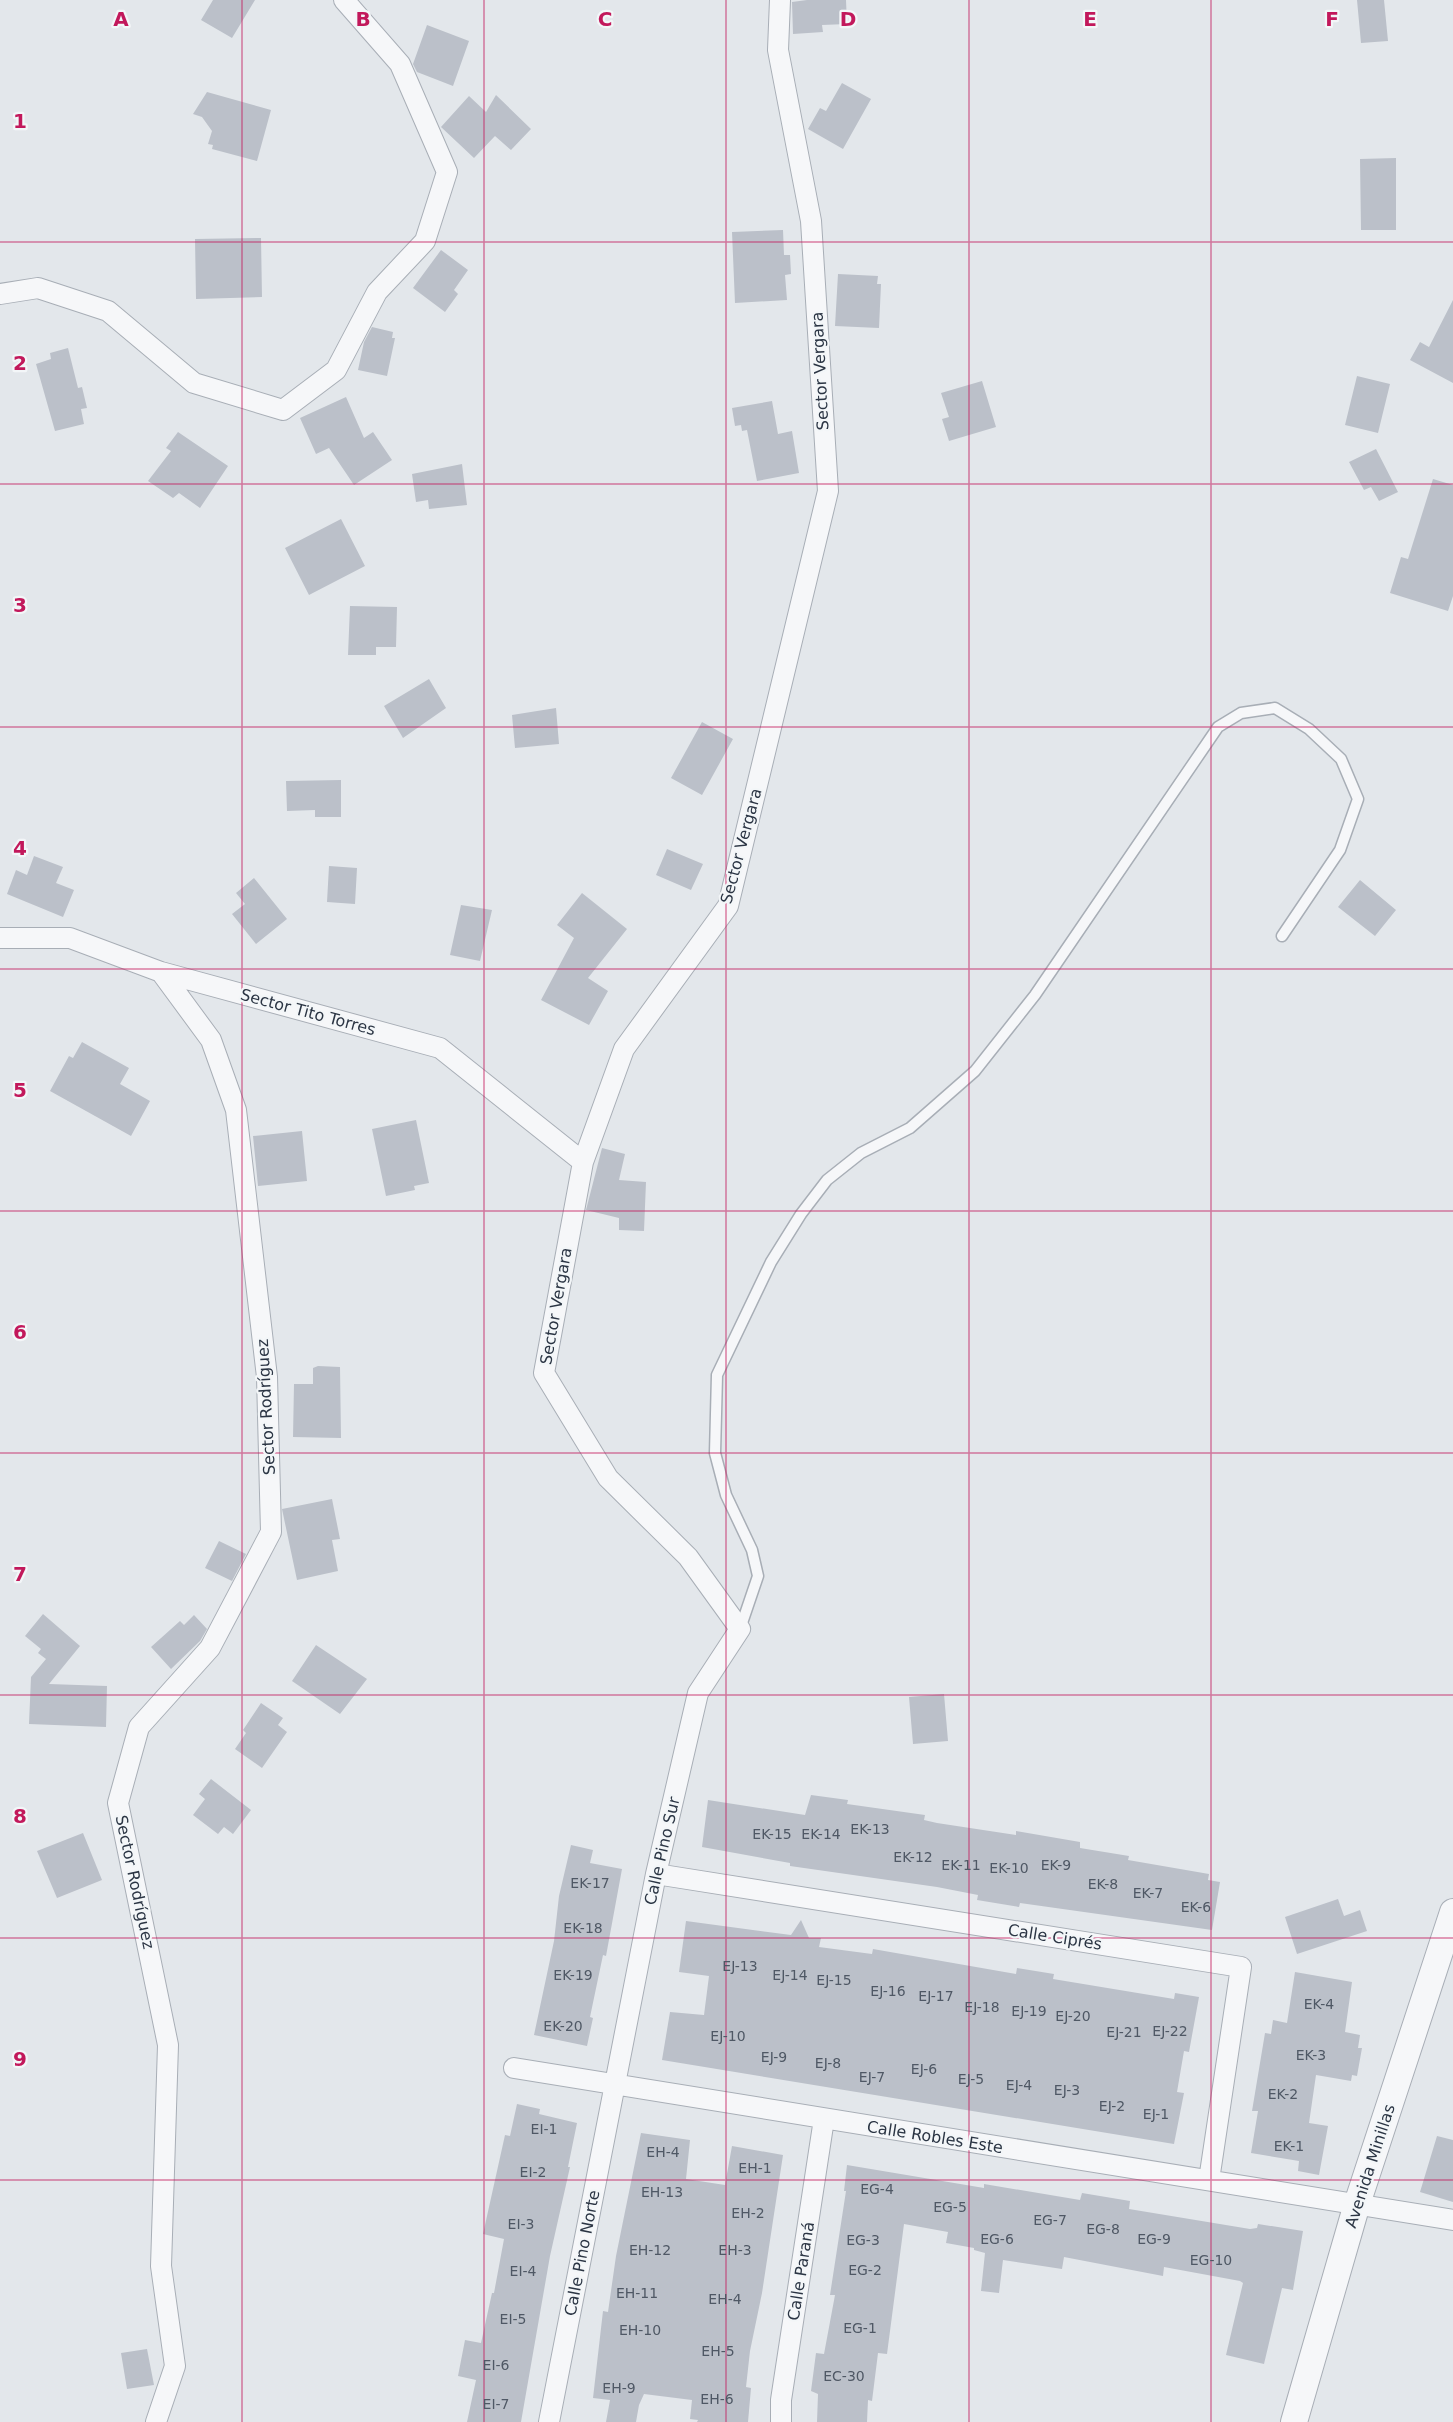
<svg xmlns="http://www.w3.org/2000/svg" width="1453" height="2422" font-family="'DejaVu Sans',sans-serif">
  <style>
    .building { fill: #bbc0c9 }
    .lines { fill: none; stroke-linecap: round; stroke-linejoin: round }
    .service-casing { stroke: #a8aeb6; stroke-width: 13 }
    .minor-casing { stroke: #a8aeb6; stroke-width: 22 }
    .tertiary-casing { stroke: #a8aeb6; stroke-width: 28 }
    .service { stroke: #f6f7f9; stroke-width: 10 }
    .minor { stroke: #f6f7f9; stroke-width: 20 }
    .tertiary { stroke: #f6f7f9; stroke-width: 26 }
    .grid { fill: none; stroke: #c2185b; stroke-width: 1.5; stroke-opacity: 0.55 }
    .labels { text-anchor: middle; dominant-baseline: central; stroke-width: 4.5; stroke-linejoin: round; paint-order: stroke }
    .number-label { font-size: 14px; fill: #4f5865 }
    .street-label { font-size: 16px; fill: #2b3544; stroke: #f3f6f8 }
    .grid-label { font-size: 20px; text-anchor: middle; font-weight: bold; fill: #c2185b; stroke: #f3f6f8; stroke-width: 4.5; stroke-linejoin: round; paint-order: stroke }
  </style>
  <rect width="100%" height="100%" fill="#e3e7eb"/>
  <path class="building" d="M 213,0 L 255,0 L 232,38 L 201,20 Z
    M 807,0 L 846,0 L 847,24 L 822,25 L 823,32 L 793,34 L 792,2 Z
    M 1357,0 L 1384,0 L 1388,41 L 1361,43 Z
    M 427,25 L 469,41 L 453,86 L 417,72 L 413,64 Z
    M 842,83 L 871,99 L 843,149 L 808,129 L 820,108 L 826,111 Z
    M 207,92 L 271,110 L 257,161 L 212,149 L 213,145 L 208,144 L 212,131 L 202,117 L 193,114 Z
    M 496,95 L 531,129 L 511,150 L 495,136 L 474,158 L 441,127 L 469,96 L 486,112 Z
    M 1396,158 L 1396,230 L 1361,230 L 1360,159 Z
    M 783,230 L 784,255 L 790,255 L 791,274 L 785,275 L 787,300 L 735,303 L 732,232 Z
    M 261,238 L 262,297 L 196,299 L 195,239 Z
    M 441,250 L 468,270 L 454,290 L 458,294 L 445,312 L 413,288 Z
    M 838,274 L 878,276 L 877,284 L 881,284 L 879,328 L 835,326 Z
    M 1453,300 L 1453,383 L 1410,360 L 1420,342 L 1429,347 Z
    M 372,327 L 393,332 L 392,338 L 395,338 L 387,376 L 358,370 L 364,342 Z
    M 68,348 L 78,388 L 82,387 L 87,408 L 81,409 L 84,424 L 55,431 L 36,364 L 51,359 L 50,353 Z
    M 1357,376 L 1390,384 L 1378,433 L 1345,425 Z
    M 982,381 L 996,427 L 949,441 L 942,419 L 949,417 L 941,393 Z
    M 346,397 L 364,438 L 373,432 L 392,460 L 354,485 L 329,448 L 316,454 L 300,418 Z
    M 772,401 L 778,434 L 792,431 L 799,473 L 757,481 L 747,430 L 742,431 L 741,425 L 735,426 L 732,408 Z
    M 178,432 L 228,466 L 200,508 L 179,493 L 173,498 L 148,481 L 171,451 L 166,448 Z
    M 1376,449 L 1398,492 L 1379,501 L 1371,487 L 1364,490 L 1349,462 Z
    M 462,464 L 467,505 L 429,509 L 428,500 L 416,502 L 412,474 Z
    M 1433,479 L 1453,485 L 1453,596 L 1448,611 L 1390,593 L 1401,557 L 1408,559 Z
    M 341,519 L 365,566 L 309,595 L 285,548 Z
    M 350,606 L 397,607 L 396,647 L 376,647 L 376,655 L 348,655 Z
    M 429,679 L 446,708 L 403,738 L 384,706 Z
    M 556,708 L 559,744 L 515,748 L 512,715 Z
    M 702,722 L 733,739 L 702,795 L 671,778 Z
    M 341,780 L 341,817 L 315,817 L 315,810 L 287,811 L 286,781 Z
    M 667,849 L 703,864 L 691,890 L 656,875 Z
    M 34,856 L 63,867 L 56,883 L 74,890 L 63,917 L 7,894 L 16,870 L 27,875 Z
    M 329,866 L 357,868 L 355,904 L 327,902 Z
    M 254,878 L 287,919 L 256,944 L 232,914 L 245,904 L 236,893 Z
    M 1360,880 L 1396,910 L 1375,936 L 1338,907 Z
    M 582,893 L 627,929 L 588,978 L 608,991 L 589,1025 L 541,1000 L 574,938 L 557,925 Z
    M 461,905 L 492,910 L 480,961 L 450,955 Z
    M 82,1042 L 129,1068 L 120,1084 L 150,1101 L 131,1136 L 50,1091 L 69,1056 L 73,1058 Z
    M 416,1120 L 429,1183 L 414,1186 L 415,1190 L 386,1196 L 372,1129 Z
    M 302,1131 L 307,1181 L 258,1186 L 253,1136 Z
    M 602,1148 L 625,1154 L 619,1180 L 646,1182 L 644,1231 L 619,1230 L 619,1218 L 586,1210 Z
    M 318,1366 L 340,1367 L 341,1438 L 293,1437 L 294,1384 L 313,1384 L 313,1368 Z
    M 332,1499 L 340,1539 L 332,1540 L 338,1571 L 297,1580 L 282,1509 Z
    M 219,1541 L 246,1554 L 232,1581 L 205,1568 Z
    M 43,1614 L 80,1646 L 49,1684 L 107,1686 L 106,1727 L 29,1724 L 31,1677 L 46,1659 L 38,1653 L 41,1649 L 25,1636 Z
    M 194,1615 L 207,1629 L 200,1641 L 171,1669 L 151,1647 L 180,1621 L 184,1625 Z
    M 316,1645 L 367,1679 L 340,1714 L 292,1681 Z
    M 944,1694 L 948,1741 L 913,1744 L 909,1697 Z
    M 261,1703 L 283,1718 L 278,1725 L 287,1732 L 262,1768 L 235,1749 L 246,1733 L 243,1730 Z
    M 211,1779 L 251,1810 L 233,1834 L 224,1827 L 218,1834 L 193,1815 L 205,1799 L 199,1794 Z
    M 811,1795 L 848,1800 L 847,1804 L 925,1815 L 924,1820 L 937,1823 L 1016,1835 L 1016,1831 L 1080,1842 L 1080,1848 L 1129,1856 L 1128,1860 L 1209,1874 L 1208,1880 L 1220,1882 L 1212,1930 L 1020,1903 L 1019,1907 L 977,1900 L 978,1895 L 937,1887 L 790,1866 L 790,1863 L 702,1847 L 708,1800 L 805,1815 Z
    M 83,1833 L 102,1880 L 57,1898 L 37,1851 Z
    M 571,1845 L 593,1850 L 590,1863 L 622,1869 L 606,1956 L 603,1955 L 590,2017 L 593,2018 L 587,2046 L 534,2035 L 554,1941 L 559,1896 Z
    M 1338,1899 L 1344,1916 L 1360,1910 L 1367,1931 L 1297,1954 L 1285,1917 Z
    M 801,1920 L 809,1938 L 821,1938 L 819,1947 L 872,1954 L 873,1949 L 1016,1974 L 1017,1968 L 1054,1974 L 1053,1979 L 1174,1999 L 1175,1993 L 1199,1997 L 1189,2052 L 1184,2051 L 1177,2092 L 1184,2093 L 1174,2144 L 662,2060 L 670,2012 L 704,2015 L 709,1976 L 679,1972 L 686,1921 L 791,1935 Z
    M 1295,1972 L 1352,1982 L 1345,2032 L 1360,2035 L 1358,2048 L 1362,2048 L 1357,2076 L 1352,2075 L 1351,2081 L 1316,2075 L 1309,2123 L 1328,2126 L 1319,2175 L 1298,2171 L 1299,2161 L 1251,2153 L 1258,2111 L 1252,2111 L 1265,2033 L 1271,2034 L 1273,2020 L 1287,2023 Z
    M 517,2104 L 540,2109 L 539,2114 L 577,2123 L 568,2167 L 570,2167 L 550,2256 L 521,2422 L 467,2422 L 476,2380 L 458,2376 L 465,2340 L 481,2343 L 492,2293 L 494,2293 L 504,2239 L 483,2234 L 505,2135 L 510,2136 Z
    M 641,2133 L 690,2140 L 686,2179 L 725,2185 L 732,2146 L 783,2155 L 762,2293 L 750,2351 L 746,2387 L 751,2388 L 748,2422 L 697,2422 L 698,2420 L 690,2419 L 692,2400 L 644,2394 L 639,2405 L 636,2422 L 606,2422 L 610,2400 L 593,2398 L 603,2311 L 608,2312 L 616,2256 Z
    M 1437,2136 L 1453,2140 L 1453,2202 L 1420,2192 Z
    M 847,2165 L 984,2188 L 984,2184 L 1080,2200 L 1082,2193 L 1130,2201 L 1129,2209 L 1250,2229 L 1257,2228 L 1258,2224 L 1303,2231 L 1293,2290 L 1282,2288 L 1264,2364 L 1226,2355 L 1243,2283 L 1240,2281 L 1164,2267 L 1163,2276 L 1064,2257 L 1062,2269 L 1003,2260 L 999,2293 L 981,2291 L 985,2253 L 974,2250 L 974,2248 L 946,2243 L 948,2232 L 904,2224 L 887,2354 L 878,2353 L 872,2401 L 868,2400 L 867,2422 L 817,2422 L 818,2394 L 811,2391 L 816,2353 L 824,2354 L 835,2295 L 830,2295 L 846,2191 L 844,2191 Z
    M 147,2349 L 154,2385 L 127,2389 L 121,2353 Z"/>
  <g class="lines">
    <g class="service-casing">
      <path id="service" d="M 740,1629 L 758,1576 L 752,1550 L 726,1495 L 715,1453 L 717,1375 L 771,1262 L 801,1214 L 827,1180 L 861,1153 L 910,1128 L 975,1071 L 1035,995 L 1218,727 L 1241,713 L 1275,708 L 1309,729 L 1341,759 L 1358,799 L 1340,850 L 1282,936"/>
    </g>
    <g class="minor-casing">
      <path id="minor" d="M 0,294 L 38,288 L 108,311 L 194,383 L 283,410 L 336,370 L 377,292 L 425,241 L 447,172 L 400,64 L 344,0
        M 0,938 L 70,938 L 161,972 L 440,1048 L 583,1162
        M 656,1874 L 1241,1967 L 1209,2180
        M 514,2068 L 1453,2220
        M 156,2422 L 175,2366 L 161,2266 L 168,2045 L 118,1803 L 139,1727 L 210,1648 L 271,1532 L 267,1377 L 236,1110 L 211,1040 L 161,972
        M 549,2422 L 656,1874 L 698,1693 L 740,1629 L 688,1557 L 608,1478 L 544,1373 L 583,1162 L 624,1049 L 728,906 L 828,491 L 811,221 L 778,50 L 780,0
        M 781,2422 L 781,2400 L 824,2119"/>
    </g>
    <g class="tertiary-casing">
      <path id="tertiary" d="M 1294,2422 L 1357,2204 L 1453,1912"/>
    </g>
    <use href="#service" class="service"/>
    <use href="#minor" class="minor"/>
    <use href="#tertiary" class="tertiary"/>
  </g>
  <path class="grid" d="M 242,0 L 242,2422M 484,0 L 484,2422M 726,0 L 726,2422M 969,0 L 969,2422M 1211,0 L 1211,2422M 0,242 L 1453,242M 0,484 L 1453,484M 0,727 L 1453,727M 0,969 L 1453,969M 0,1211 L 1453,1211M 0,1453 L 1453,1453M 0,1695 L 1453,1695M 0,1938 L 1453,1938M 0,2180 L 1453,2180"/>
  <g class="labels">
    <g class="number-label">
      <text x="870" y="1829">EK-13</text>
      <text x="772" y="1834">EK-15</text>
      <text x="821" y="1834">EK-14</text>
      <text x="913" y="1857">EK-12</text>
      <text x="961" y="1865">EK-11</text>
      <text x="1056" y="1865">EK-9</text>
      <text x="1009" y="1868">EK-10</text>
      <text x="590" y="1883">EK-17</text>
      <text x="1103" y="1884">EK-8</text>
      <text x="1148" y="1893">EK-7</text>
      <text x="1196" y="1907">EK-6</text>
      <text x="583" y="1928">EK-18</text>
      <text x="740" y="1966">EJ-13</text>
      <text x="573" y="1975">EK-19</text>
      <text x="790" y="1975">EJ-14</text>
      <text x="834" y="1980">EJ-15</text>
      <text x="888" y="1991">EJ-16</text>
      <text x="936" y="1996">EJ-17</text>
      <text x="1319" y="2004">EK-4</text>
      <text x="982" y="2007">EJ-18</text>
      <text x="1029" y="2011">EJ-19</text>
      <text x="1073" y="2016">EJ-20</text>
      <text x="563" y="2026">EK-20</text>
      <text x="1170" y="2031">EJ-22</text>
      <text x="1124" y="2032">EJ-21</text>
      <text x="728" y="2036">EJ-10</text>
      <text x="1311" y="2055">EK-3</text>
      <text x="774" y="2057">EJ-9</text>
      <text x="828" y="2063">EJ-8</text>
      <text x="924" y="2069">EJ-6</text>
      <text x="872" y="2077">EJ-7</text>
      <text x="971" y="2079">EJ-5</text>
      <text x="1019" y="2085">EJ-4</text>
      <text x="1067" y="2090">EJ-3</text>
      <text x="1283" y="2094">EK-2</text>
      <text x="1112" y="2106">EJ-2</text>
      <text x="1156" y="2114">EJ-1</text>
      <text x="544" y="2129">EI-1</text>
      <text x="1289" y="2146">EK-1</text>
      <text x="663" y="2152">EH-4</text>
      <text x="755" y="2168">EH-1</text>
      <text x="533" y="2172">EI-2</text>
      <text x="877" y="2189">EG-4</text>
      <text x="662" y="2192">EH-13</text>
      <text x="950" y="2207">EG-5</text>
      <text x="748" y="2213">EH-2</text>
      <text x="1050" y="2220">EG-7</text>
      <text x="521" y="2224">EI-3</text>
      <text x="1103" y="2229">EG-8</text>
      <text x="997" y="2239">EG-6</text>
      <text x="1154" y="2239">EG-9</text>
      <text x="863" y="2240">EG-3</text>
      <text x="650" y="2250">EH-12</text>
      <text x="735" y="2250">EH-3</text>
      <text x="1211" y="2260">EG-10</text>
      <text x="865" y="2270">EG-2</text>
      <text x="523" y="2271">EI-4</text>
      <text x="637" y="2293">EH-11</text>
      <text x="725" y="2299">EH-4</text>
      <text x="513" y="2319">EI-5</text>
      <text x="860" y="2328">EG-1</text>
      <text x="640" y="2330">EH-10</text>
      <text x="718" y="2351">EH-5</text>
      <text x="496" y="2365">EI-6</text>
      <text x="844" y="2376">EC-30</text>
      <text x="619" y="2388">EH-9</text>
      <text x="717" y="2399">EH-6</text>
      <text x="496" y="2404">EI-7</text>
    </g>
    <g class="street-label">
      <text transform="translate(820 371) rotate(-93)">Sector Vergara</text>
      <text transform="translate(741 846) rotate(-75)">Sector Vergara</text>
      <text transform="translate(308 1012) rotate(15)">Sector Tito Torres</text>
      <text transform="translate(556 1306) rotate(-80)">Sector Vergara</text>
      <text transform="translate(266 1407) rotate(-93)">Sector Rodríguez</text>
      <text transform="translate(662 1851) rotate(-77)">Calle Pino Sur</text>
      <text transform="translate(135 1882) rotate(78)">Sector Rodríguez</text>
      <text transform="translate(1055 1937) rotate(9)">Calle Ciprés</text>
      <text transform="translate(935 2137) rotate(9)">Calle Robles Este</text>
      <text transform="translate(1370 2166) rotate(-72)">Avenida Minillas</text>
      <text transform="translate(582 2253) rotate(-79)">Calle Pino Norte</text>
      <text transform="translate(801 2271) rotate(-81)">Calle Paraná</text>
    </g>
  </g>
  <g class="grid-label">
    <text x="121" y="26">A</text>
    <text x="363" y="26">B</text>
    <text x="605" y="26">C</text>
    <text x="848" y="26">D</text>
    <text x="1090" y="26">E</text>
    <text x="1332" y="26">F</text>
    <text x="20" y="128">1</text>
    <text x="20" y="370">2</text>
    <text x="20" y="612">3</text>
    <text x="20" y="855">4</text>
    <text x="20" y="1097">5</text>
    <text x="20" y="1339">6</text>
    <text x="20" y="1581">7</text>
    <text x="20" y="1823">8</text>
    <text x="20" y="2066">9</text>
  </g>
</svg>
